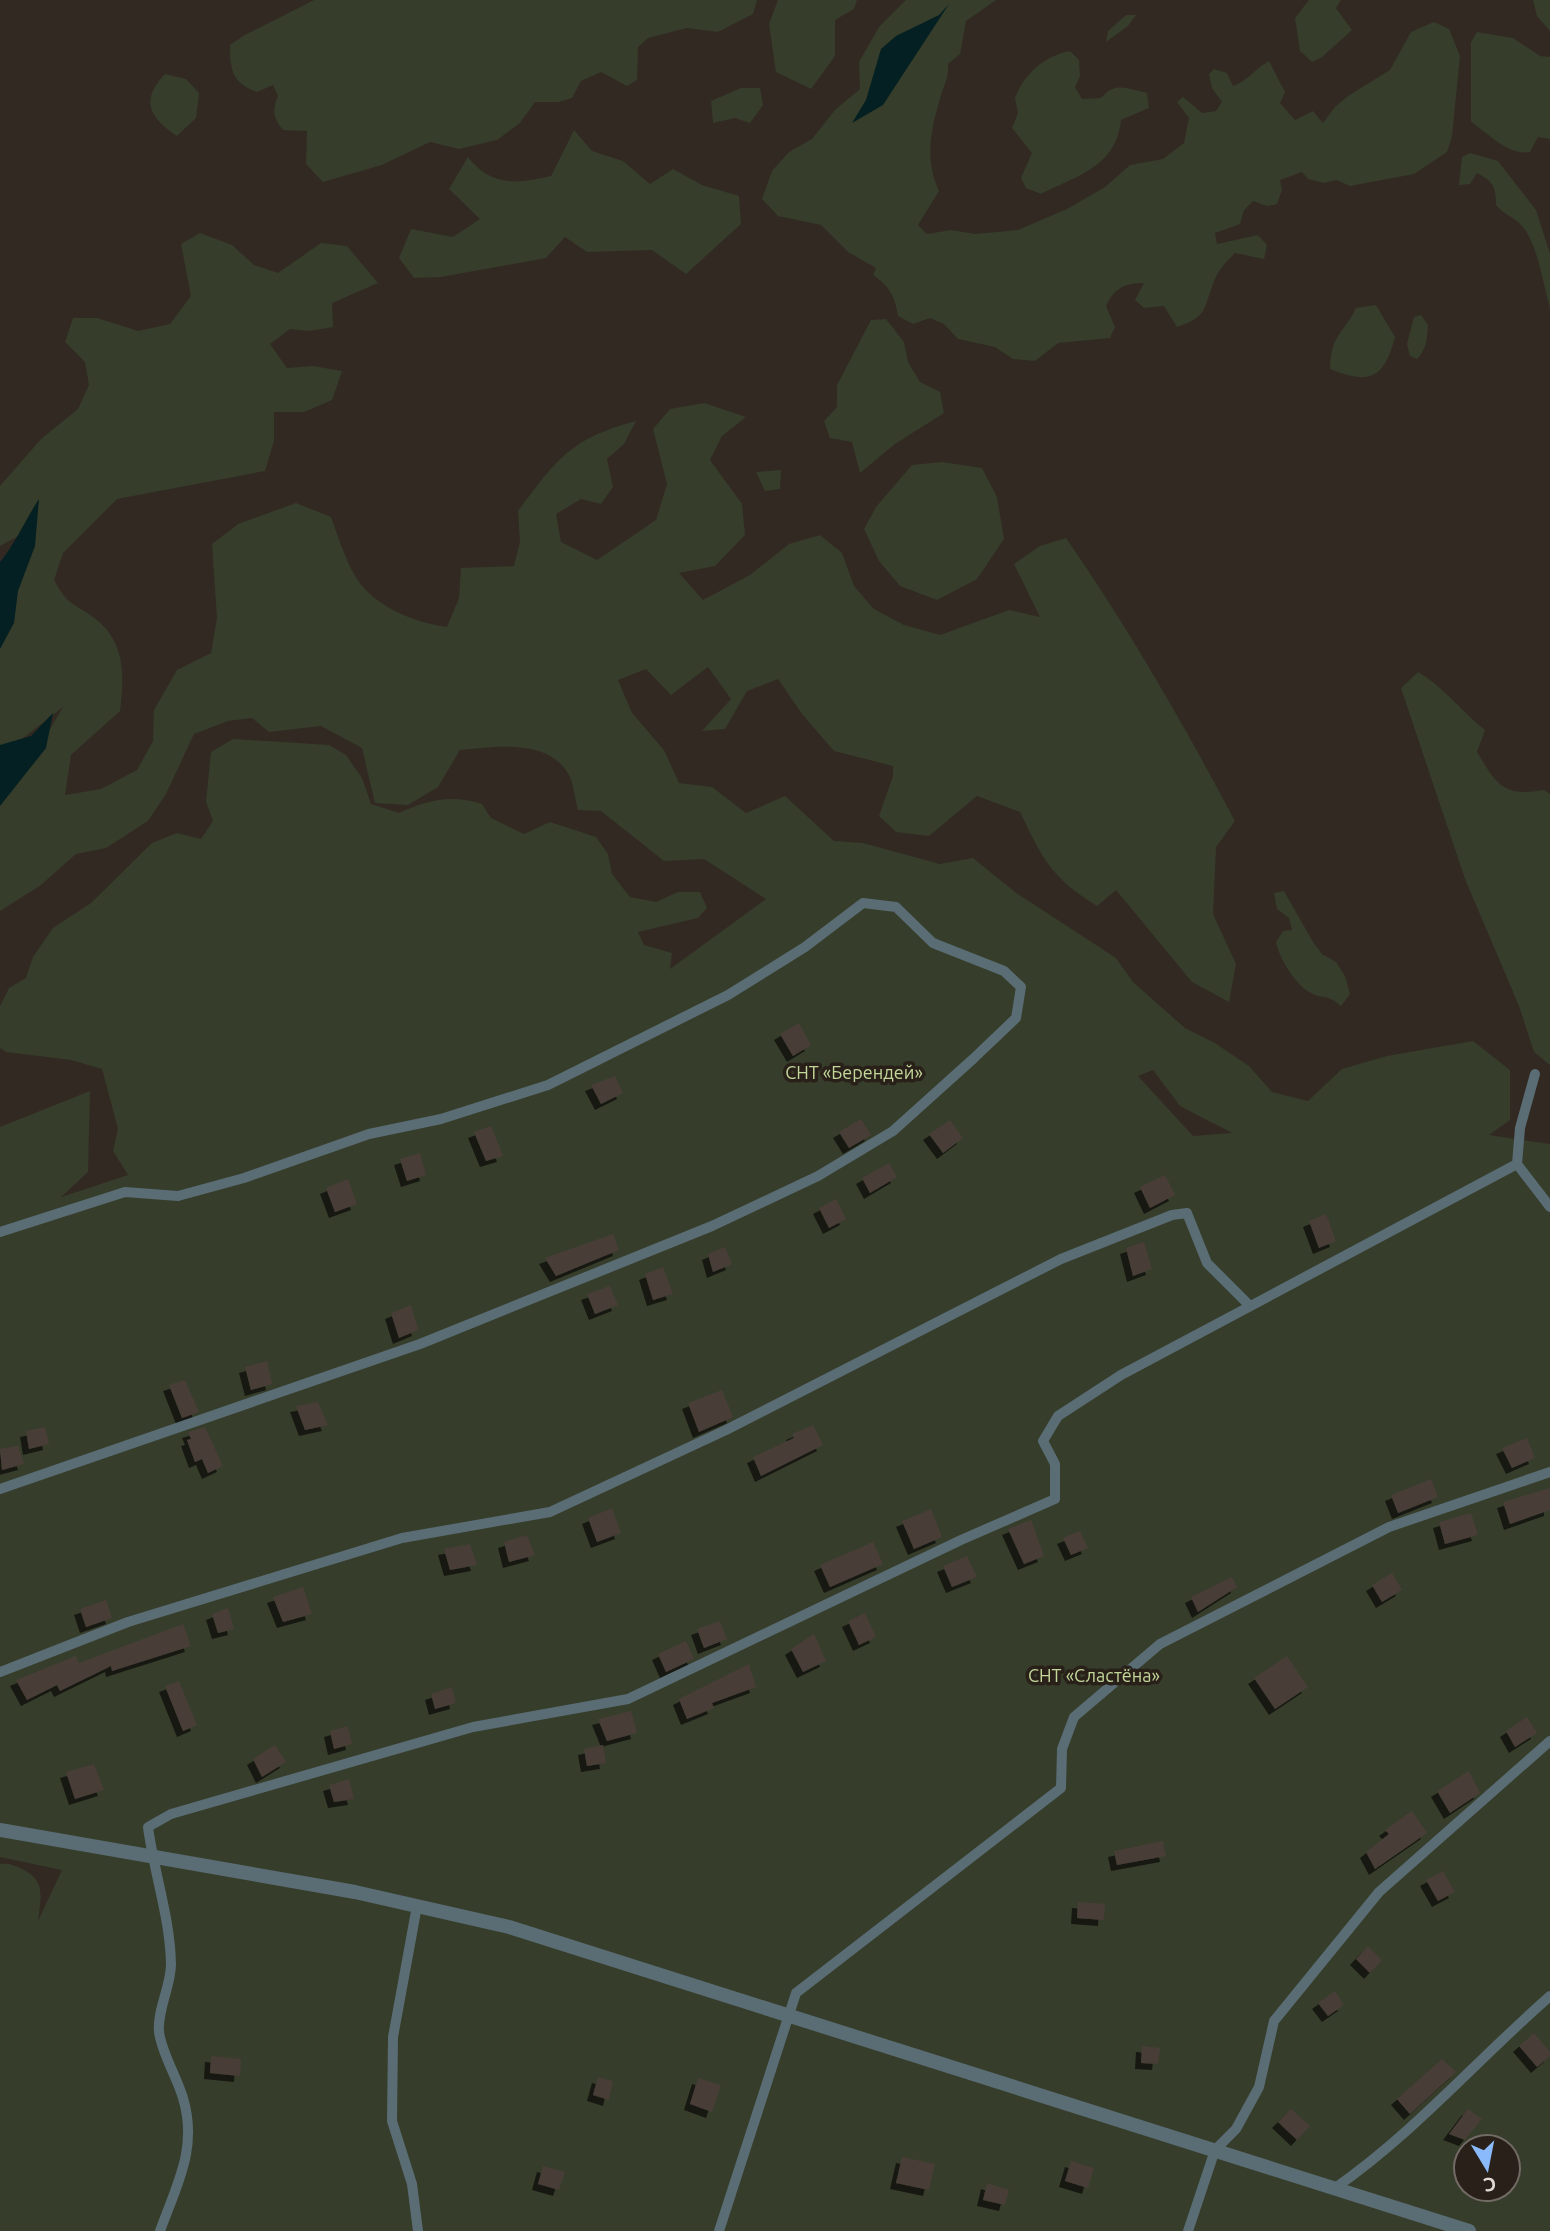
<svg xmlns="http://www.w3.org/2000/svg" width="1550" height="2231" font-family="Ubuntu,sans-serif">
  <style>
    .green { fill: #363d2a; fill-rule: evenodd }
    .water { fill: #042022 }
    .building { fill: #483e37; filter: url(#shadow) }
    .lines { fill: none; stroke-linecap: round; stroke-linejoin: round }
    .service { stroke: #5a6c74; stroke-width: 10 }
    .tertiary { stroke: #5a6c74; stroke-width: 14 }
    .labels { text-anchor: middle; dominant-baseline: central; stroke-width: 7; stroke-linejoin: round; paint-order: stroke }
    .park-label { font-size: 18px; fill: #c2d799; stroke: #282019 }
  </style>
  <defs>
    <filter id="shadow"><feDropShadow dx="-6" dy="6" stdDeviation="0" flood-color="#0009"/></filter>
  </defs>
  <rect width="100%" height="100%" fill="#322923"/>
  <path class="green" d="M 314,0 L 757,0 L 753,14 L 718,32 L 687,28 L 648,38 L 638,47 L 637,80 L 627,86 L 601,72 L 581,81 L 572,98 L 559,102 L 535,102 L 520,123 L 497,140 L 459,149 L 430,142 L 382,165 L 323,182 L 306,164 L 307,131 L 283,130 C 273,118 272,110 278,96 L 273,85 L 257,92 C 232,83 230,70 230,45 L 243,36 Z
    M 778,0 L 857,0 L 854,9 L 835,20 L 835,56 L 811,89 L 776,72 L 769,24 Z
    M 906,0 L 996,0 L 966,21 L 960,54 L 948,64 C 949,77 945,83 941,95 C 931,129 924,158 939,191 L 918,225 L 927,234 L 951,230 L 975,234 L 1018,230 L 1067,209 L 1105,187 L 1130,165 L 1163,159 L 1184,143 L 1189,118 L 1177,102 L 1183,97 L 1202,113 L 1216,111 L 1222,102 L 1212,88 L 1209,74 L 1214,69 L 1227,73 L 1233,86 C 1246,82 1256,68 1269,61 L 1285,92 L 1280,103 L 1295,120 L 1313,111 L 1323,123 L 1335,107 L 1348,96 L 1390,70 L 1411,32 L 1434,22 L 1449,29 L 1460,56 L 1452,136 L 1447,152 L 1414,174 L 1350,186 L 1337,180 L 1324,183 L 1308,179 L 1302,172 L 1280,180 L 1282,190 L 1277,204 L 1267,206 L 1253,201 L 1244,210 L 1240,224 L 1215,233 L 1217,244 L 1258,235 L 1267,245 L 1264,259 L 1235,253 C 1228,260 1219,269 1215,279 C 1203,307 1210,316 1177,327 L 1164,306 L 1144,308 L 1135,300 L 1144,283 C 1124,283 1115,288 1106,306 L 1115,327 L 1110,338 L 1058,343 L 1035,361 L 1013,359 L 995,347 L 958,339 L 944,324 L 930,318 L 913,324 L 898,316 C 895,296 889,286 873,275 L 876,268 L 848,252 L 821,225 L 778,216 L 762,199 L 772,171 L 789,152 L 812,139 L 835,110 L 860,89 L 859,62 L 879,27 Z
    M 1309,0 L 1341,0 L 1336,8 L 1352,30 L 1322,57 L 1312,62 L 1300,51 L 1295,18 Z
    M 1533,0 L 1550,0 L 1550,31 L 1537,16 Z
    M 1126,15 L 1136,15 L 1128,26 L 1106,42 L 1108,31 Z
    M 1477,32 L 1513,38 L 1540,56 L 1550,57 L 1550,139 L 1538,137 L 1530,152 C 1508,156 1488,133 1471,122 L 1471,42 Z
    M 1070,51 L 1079,60 L 1080,76 L 1075,87 L 1082,99 L 1101,98 C 1115,81 1128,89 1147,93 L 1149,108 L 1121,120 C 1116,167 1078,175 1041,194 L 1026,188 L 1021,178 L 1032,153 L 1012,128 L 1018,113 L 1015,98 C 1024,74 1044,56 1070,51 Z
    M 165,74 L 186,79 L 199,93 L 196,118 L 177,136 C 149,118 140,100 165,74 Z
    M 741,88 L 760,88 L 763,105 L 750,123 L 735,118 L 713,123 L 711,101 Z
    M 574,130 L 592,151 L 623,161 L 650,184 L 673,169 L 702,185 L 739,196 L 741,224 L 686,274 L 652,250 L 587,252 L 565,237 L 546,258 L 441,277 L 414,278 L 399,258 L 411,229 L 453,237 L 480,219 L 449,189 L 468,157 C 492,187 516,184 551,176 Z
    M 1470,153 L 1498,161 L 1536,210 L 1550,254 L 1550,308 C 1543,285 1538,243 1521,225 C 1514,217 1503,214 1496,205 C 1496,187 1493,181 1477,173 L 1470,184 L 1459,185 L 1462,157 Z
    M 200,233 L 232,245 L 254,265 L 278,273 L 321,243 L 347,246 L 378,283 L 332,303 L 333,327 L 309,331 L 290,329 L 270,344 L 287,368 L 313,366 L 342,371 L 332,400 L 304,412 L 274,412 L 274,441 L 265,471 L 117,499 L 63,553 L 54,580 C 69,608 74,602 97,620 C 126,644 124,678 120,711 L 71,755 L 65,795 L 101,789 L 137,770 L 153,741 L 154,710 L 177,670 L 211,653 L 217,618 L 212,544 L 238,524 L 296,503 L 331,517 C 338,536 344,556 354,574 C 370,605 415,623 447,627 L 459,598 L 461,568 L 514,566 L 520,542 L 518,511 C 558,458 570,439 636,421 L 624,444 L 607,459 L 613,487 L 601,504 L 581,499 L 556,514 L 561,542 L 597,560 L 656,520 L 667,484 L 653,429 L 670,409 L 704,403 L 746,417 L 722,436 L 710,460 L 742,504 L 745,535 L 715,566 L 679,573 L 703,600 L 750,575 L 789,544 L 820,535 L 842,553 L 854,586 L 874,609 L 904,625 L 940,635 L 1009,610 L 1040,617 L 1014,564 L 1040,546 L 1066,538 C 1129,629 1183,723 1235,821 L 1216,847 L 1213,914 L 1236,964 L 1229,1002 L 1192,982 L 1116,890 L 1097,906 C 1051,878 1042,858 1020,812 L 977,796 L 929,836 L 896,832 L 879,816 L 893,776 L 893,766 L 834,751 L 802,714 L 778,679 L 747,691 L 725,729 L 702,731 L 731,699 L 708,667 L 671,695 L 646,669 L 618,680 L 632,713 L 664,750 L 679,783 L 712,787 L 746,813 L 785,796 L 834,841 L 863,843 L 940,864 L 973,858 L 1015,892 L 1116,958 L 1133,982 L 1185,1028 L 1215,1043 L 1249,1066 L 1272,1092 L 1308,1101 L 1342,1069 L 1387,1056 L 1473,1041 L 1510,1070 L 1510,1120 L 1489,1135 L 1550,1144 L 1550,2231 L 0,2231 L 0,1864 C 9,1863 14,1865 22,1869 C 46,1880 41,1898 38,1921 L 62,1870 L 0,1857 L 0,1127 L 90,1091 L 88,1172 L 61,1197 L 128,1175 L 113,1151 L 118,1129 L 102,1069 L 71,1060 L 6,1052 L 0,1048 L 0,1006 L 9,988 L 26,978 L 33,957 L 53,928 L 91,903 L 152,843 L 177,833 L 201,839 L 213,821 L 206,802 L 211,752 L 233,739 L 329,745 L 346,755 L 362,778 L 371,804 L 399,813 C 427,800 452,794 482,804 L 491,818 L 524,834 L 550,822 L 596,837 L 608,854 L 612,874 L 630,897 L 656,902 L 678,892 L 700,892 L 707,908 L 698,918 L 638,932 L 644,945 L 672,953 L 670,969 L 766,899 L 704,859 L 664,861 L 601,811 L 578,810 C 575,800 574,787 570,777 C 550,737 495,747 460,750 L 438,787 L 408,805 L 375,803 L 362,748 L 321,726 L 269,732 L 252,718 L 228,721 L 194,734 L 166,794 L 148,821 L 106,848 L 76,854 L 41,885 L 0,911 L 0,796 L 39,748 L 63,707 L 0,756 L 0,641 L 33,528 L 0,546 L 0,486 L 41,439 L 78,409 L 89,385 L 85,362 L 65,342 L 73,318 L 97,318 L 138,331 L 170,324 L 191,296 L 181,244 ZM 1153,1070 L 1180,1106 L 1232,1133 L 1193,1136 L 1138,1076 ZM 1466,2147 L 1508,2147 L 1508,2189 L 1466,2189 Z
    M 1376,305 L 1395,337 C 1384,379 1370,385 1330,369 C 1331,334 1342,336 1356,308 Z
    M 1421,315 L 1428,325 C 1427,338 1427,349 1417,359 L 1410,356 L 1407,344 L 1414,317 Z
    M 886,319 L 904,342 L 908,362 L 920,382 L 940,392 L 944,413 L 895,444 L 860,473 L 852,442 L 830,438 L 824,421 L 837,407 L 837,385 L 871,320 Z
    M 942,462 L 982,468 L 997,497 L 1004,539 L 977,579 L 937,600 L 900,586 L 879,561 L 864,529 L 876,507 L 912,465 Z
    M 781,470 L 780,489 L 765,491 L 756,472 Z
    M 1418,672 C 1444,687 1461,711 1485,730 L 1477,752 C 1497,785 1503,797 1544,790 L 1550,794 L 1550,1065 L 1534,1052 L 1519,1006 L 1465,879 L 1401,688 Z
    M 1284,891 L 1313,942 L 1322,954 L 1336,962 L 1345,976 L 1350,994 L 1341,1006 C 1326,993 1324,1000 1311,993 C 1296,986 1279,958 1276,942 L 1283,931 L 1292,930 L 1289,918 L 1277,909 L 1274,893 Z"/>
  <path class="water" d="M 949,4 L 883,105 L 852,123 L 866,100 L 881,49 L 896,36 L 939,15 Z
    M 39,499 L 35,546 L 18,591 L 14,623 L 0,649 L 0,562 C 16,543 25,520 39,499 Z
    M 53,713 L 46,748 L 0,806 L 0,745 L 31,736 Z"/>
  <path class="building" d="M 799,1023 L 811,1045 L 793,1056 L 780,1034 Z
    M 615,1076 L 623,1093 L 601,1104 L 591,1085 Z
    M 861,1119 L 871,1135 L 849,1148 L 839,1132 Z
    M 950,1120 L 963,1138 L 943,1153 L 929,1134 Z
    M 491,1126 L 503,1156 L 486,1161 L 474,1132 Z
    M 420,1153 L 426,1175 L 407,1181 L 400,1159 Z
    M 889,1163 L 897,1177 L 870,1193 L 862,1178 Z
    M 1165,1175 L 1175,1195 L 1150,1208 L 1140,1187 Z
    M 348,1179 L 357,1204 L 335,1212 L 326,1188 Z
    M 836,1199 L 846,1219 L 829,1228 L 819,1208 Z
    M 1326,1214 L 1336,1241 L 1319,1248 L 1309,1221 Z
    M 613,1234 L 619,1250 L 556,1276 L 545,1258 Z
    M 1144,1242 L 1152,1269 L 1133,1276 L 1126,1248 Z
    M 725,1247 L 732,1264 L 713,1272 L 708,1254 Z
    M 663,1267 L 673,1294 L 653,1300 L 645,1274 Z
    M 610,1286 L 618,1305 L 595,1314 L 587,1294 Z
    M 411,1305 L 418,1330 L 399,1338 L 391,1313 Z
    M 267,1361 L 272,1384 L 251,1390 L 245,1367 Z
    M 185,1380 L 199,1412 L 182,1418 L 169,1385 Z
    M 722,1390 L 733,1417 L 699,1432 L 688,1403 Z
    M 318,1402 L 328,1425 L 305,1430 L 296,1406 Z
    M 813,1425 L 823,1445 L 761,1476 L 753,1457 L 794,1438 L 792,1434 Z
    M 45,1427 L 49,1444 L 29,1449 L 26,1431 Z
    M 205,1427 L 223,1466 L 208,1473 L 202,1459 L 195,1462 L 187,1440 L 191,1439 L 188,1432 Z
    M 1527,1438 L 1535,1458 L 1512,1468 L 1502,1448 Z
    M 18,1446 L 24,1464 L 2,1470 L 0,1449 Z
    M 1431,1479 L 1438,1497 L 1398,1513 L 1391,1495 Z
    M 1550,1488 L 1550,1510 L 1510,1524 L 1503,1502 Z
    M 612,1508 L 621,1533 L 597,1542 L 588,1518 Z
    M 931,1509 L 942,1537 L 914,1549 L 902,1521 Z
    M 1471,1513 L 1478,1535 L 1445,1544 L 1439,1522 Z
    M 1031,1520 L 1044,1556 L 1024,1564 L 1008,1529 Z
    M 1080,1531 L 1088,1548 L 1071,1555 L 1063,1538 Z
    M 527,1535 L 535,1555 L 509,1562 L 504,1542 Z
    M 873,1542 L 883,1564 L 830,1587 L 820,1565 Z
    M 470,1544 L 477,1565 L 450,1570 L 444,1549 Z
    M 967,1556 L 977,1577 L 952,1587 L 943,1566 Z
    M 1392,1573 L 1402,1590 L 1382,1602 L 1372,1585 Z
    M 1232,1577 L 1237,1587 L 1198,1612 L 1191,1597 Z
    M 303,1587 L 312,1614 L 283,1622 L 273,1597 Z
    M 106,1600 L 112,1618 L 86,1627 L 80,1609 Z
    M 228,1608 L 234,1629 L 218,1633 L 212,1614 Z
    M 865,1613 L 876,1637 L 859,1645 L 848,1621 Z
    M 720,1621 L 727,1639 L 704,1648 L 697,1629 Z
    M 183,1624 L 191,1646 L 112,1671 L 111,1666 L 60,1691 L 57,1685 L 27,1700 L 16,1680 L 76,1656 L 79,1663 Z
    M 814,1634 L 826,1661 L 803,1672 L 791,1649 Z
    M 686,1641 L 694,1659 L 666,1672 L 658,1654 Z
    M 1287,1656 L 1308,1687 L 1275,1709 L 1254,1678 Z
    M 749,1664 L 756,1687 L 712,1703 L 714,1708 L 687,1719 L 679,1699 Z
    M 179,1681 L 197,1725 L 183,1731 L 165,1686 Z
    M 452,1687 L 456,1703 L 435,1709 L 431,1694 Z
    M 631,1711 L 637,1733 L 607,1741 L 598,1719 Z
    M 1527,1717 L 1537,1733 L 1515,1747 L 1506,1731 Z
    M 348,1726 L 352,1744 L 334,1749 L 330,1731 Z
    M 275,1745 L 286,1762 L 262,1777 L 253,1759 Z
    M 603,1745 L 606,1763 L 587,1766 L 584,1749 Z
    M 94,1764 L 104,1790 L 75,1799 L 66,1772 Z
    M 1469,1771 L 1480,1793 L 1450,1813 L 1437,1791 Z
    M 349,1779 L 354,1799 L 334,1802 L 329,1785 Z
    M 1412,1811 L 1427,1833 L 1375,1869 L 1366,1852 L 1389,1834 L 1385,1830 Z
    M 1163,1841 L 1166,1856 L 1117,1865 L 1114,1851 Z
    M 1443,1871 L 1455,1892 L 1438,1901 L 1426,1880 Z
    M 1078,1902 L 1105,1904 L 1104,1920 L 1077,1918 Z
    M 1368,1946 L 1382,1960 L 1370,1973 L 1356,1959 Z
    M 1335,1991 L 1344,2005 L 1328,2016 L 1318,2003 Z
    M 1534,2033 L 1550,2052 L 1550,2056 L 1537,2067 L 1519,2046 Z
    M 1142,2046 L 1160,2048 L 1158,2064 L 1141,2063 Z
    M 211,2056 L 241,2059 L 240,2076 L 210,2073 Z
    M 1442,2059 L 1456,2072 L 1410,2114 L 1397,2099 Z
    M 598,2077 L 613,2081 L 609,2100 L 593,2095 Z
    M 698,2078 L 721,2085 L 712,2112 L 690,2104 Z
    M 1291,2109 L 1310,2126 L 1297,2140 L 1278,2122 Z
    M 1468,2109 L 1482,2119 L 1465,2140 L 1449,2134 Z
    M 902,2157 L 935,2164 L 929,2190 L 896,2183 Z
    M 1071,2161 L 1094,2168 L 1088,2188 L 1065,2181 Z
    M 543,2166 L 565,2172 L 559,2190 L 538,2184 Z
    M 987,2183 L 1009,2190 L 1005,2205 L 983,2200 Z"/>
  <g class="lines">
    <path class="service" d="M 1517,1164 L 1550,1207
      M 0,1232 L 125,1192 L 178,1196 L 244,1178 L 369,1134 L 441,1119 L 548,1085 L 728,995 L 805,947 L 863,903 L 896,907 L 933,943 L 1004,971 L 1021,987 L 1016,1018 L 973,1059 L 893,1131 L 818,1176 L 712,1226 L 420,1344 L 0,1489
      M 0,1672 L 128,1622 L 402,1538 L 550,1512 L 726,1430 L 1061,1259 L 1172,1215 L 1187,1213 L 1207,1263 L 1250,1306
      M 417,1906 L 393,2037 L 392,2121 L 412,2184 L 418,2231
      M 1335,2188 C 1414,2133 1478,2059 1550,1996
      M 160,2231 C 177,2184 198,2148 183,2098 C 177,2077 162,2054 159,2032 C 157,2010 171,1986 171,1964 C 170,1917 154,1873 148,1827 L 171,1814 L 473,1727 L 628,1699 L 961,1540 L 1055,1499 L 1055,1464 L 1043,1441 L 1058,1416 L 1121,1375 L 1517,1164 L 1520,1128 L 1535,1074
      M 719,2231 L 796,1993 L 1061,1788 L 1062,1749 L 1074,1717 L 1160,1644 L 1389,1527 L 1550,1472
      M 1188,2231 L 1215,2150 L 1236,2129 L 1259,2087 L 1274,2021 L 1379,1892 L 1550,1741"/>
    <path class="tertiary" d="M 0,1830 L 355,1892 L 509,1927 L 1469,2231"/>
  </g>
  <g class="labels">
    <g class="park-label">
      <text x="854" y="1072">СНТ «Берендей»</text>
      <text x="1094" y="1675">СНТ «Сластёна»</text>
    </g>
  </g>
  <g transform="translate(1487 2168) rotate(170)"><circle r="33" fill="#282019" stroke="#726a65" stroke-width="2"/>
  <path d="M0-5L12 26L0 18L-12 26Z" fill="#8abafc"/>
  <text y="-10" font-size="19" font-weight="bold" text-anchor="middle" fill="#e0dad6">С</text>
  </g>
</svg>
